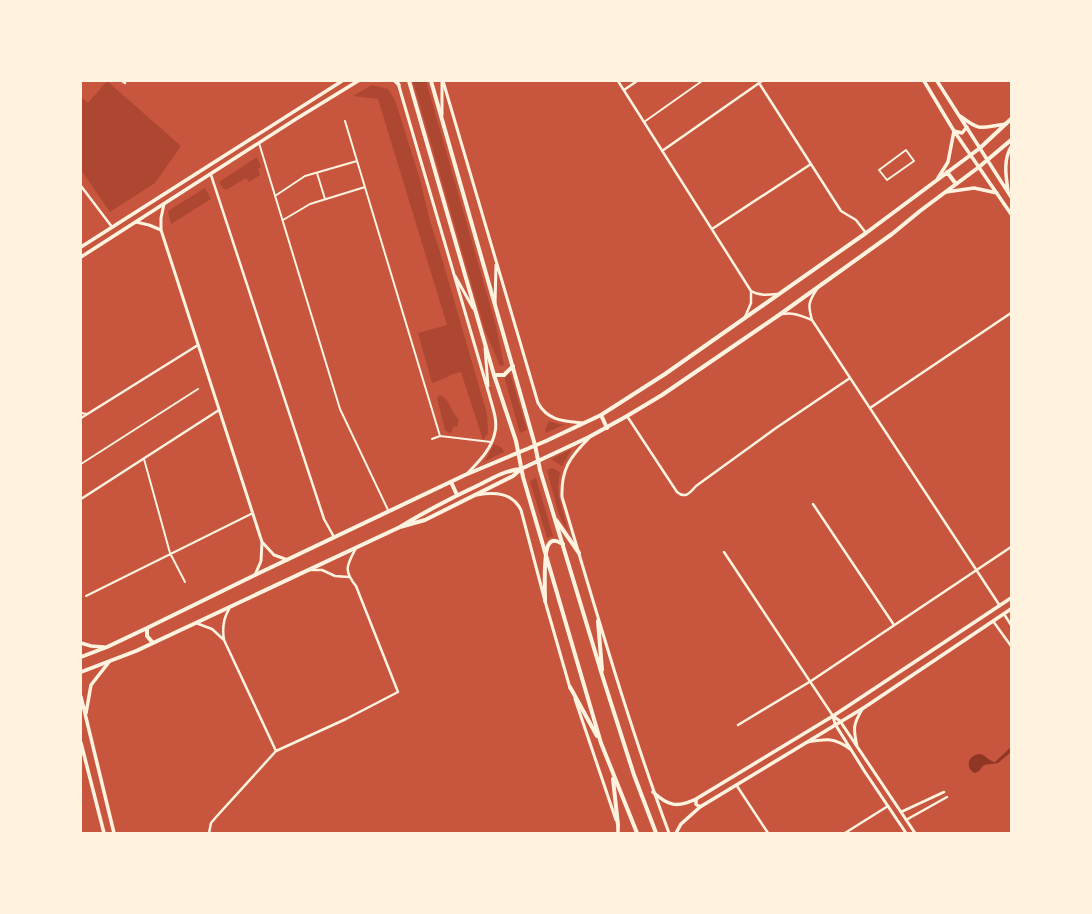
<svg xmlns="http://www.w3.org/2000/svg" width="1092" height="914" font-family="Lora,serif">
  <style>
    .green { fill: #ae4732 }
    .water { fill: #8f3625 }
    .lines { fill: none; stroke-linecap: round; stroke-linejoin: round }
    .pedestrian { stroke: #fff3e0; stroke-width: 2 }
    .minor { stroke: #fff3e0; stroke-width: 2.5 }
    .tertiary { stroke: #fff3e0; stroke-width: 3 }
    .secondary { stroke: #fff3e0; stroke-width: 3.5 }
    .primary { stroke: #fff3e0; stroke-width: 4 }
  </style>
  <rect width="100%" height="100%" fill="#c8553d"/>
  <path class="green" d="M 107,81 L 181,146 L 155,183 L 110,212 L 81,170 L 81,97 L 88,103 Z
    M 413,81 L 426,81 L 496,326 L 504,365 L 500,366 L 485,331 Z
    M 372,85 L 388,89 L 395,100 L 419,176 L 430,221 L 440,252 L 487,414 L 488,433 L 483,440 L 461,372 L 450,375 L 448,377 L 432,383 L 418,333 L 447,325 L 378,99 L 353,96 Z
    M 257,157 L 261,167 L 258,169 L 260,175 L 249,182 L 246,178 L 226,190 L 223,188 L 219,182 Z
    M 205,188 L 211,199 L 171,224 L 168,211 Z
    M 510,373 L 527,430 L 520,433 L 504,376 Z
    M 440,395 C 451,400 450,412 459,419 L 457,427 L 453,426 L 452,432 L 449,433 L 445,430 L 437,398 Z
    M 549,421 L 559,424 L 565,424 L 546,433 L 545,429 Z
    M 494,444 L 502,448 L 504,452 L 485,461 Z
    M 572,449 L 562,466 L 551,459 Z
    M 552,468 L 560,472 L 558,487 L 559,497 L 568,532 L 559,515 L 547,470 Z
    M 536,478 L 553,536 L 547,538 L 530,481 Z"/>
  <path class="water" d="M 1011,747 L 1011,752 L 998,763 L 984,765 L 978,772 L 974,773 C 972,771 969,769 969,766 C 967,759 975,753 981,754 C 986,756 989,761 995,762 Z"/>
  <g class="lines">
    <path class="pedestrian" d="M 345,121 L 440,436 L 491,442
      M 644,122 L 702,81
      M 259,143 L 340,409 L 388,510
      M 906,150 L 914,161 L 887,180 L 879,170 Z
      M 317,173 L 325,199
      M 275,196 L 305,176 L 357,161
      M 283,220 L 310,204 L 365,187
      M 81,413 L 87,414
      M 432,439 L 440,436
      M 144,459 L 170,553 L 185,582
      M 81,464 L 198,389
      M 86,596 L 253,513"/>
    <path class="minor" d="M 122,81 L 125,83
      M 618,81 L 751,291 C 759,296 768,295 777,294
      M 759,83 L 841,211 L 856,220 L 866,233
      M 624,90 L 637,81
      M 662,151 L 762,81
      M 211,175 L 324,519 L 334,537
      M 81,186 L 112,227
      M 712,229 L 811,164
      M 817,289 C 808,302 808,306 812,320 L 1000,606
      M 782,314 C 794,312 802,316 812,320
      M 745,317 L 751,303 L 751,292
      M 870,408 L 1011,313
      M 627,416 L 677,492 C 685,499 690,493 696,486 L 776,428 L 850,378
      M 81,418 L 198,345
      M 81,499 L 219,410
      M 813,504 L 894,625
      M 724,552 L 833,716
      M 311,570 L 322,570 L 335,576 L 349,577
      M 229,609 C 223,619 222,628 224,640 L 276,751
      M 1004,614 L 1011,625
      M 993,621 L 1011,646
      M 196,623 L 212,629 L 224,640
      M 738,725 L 811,681 L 1011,547
      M 737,786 L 768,833
      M 901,812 L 944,792
      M 906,820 L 947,797
      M 209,833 L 211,823 L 217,816 L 276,751 L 346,719 L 398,692 L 356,586 C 343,570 347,565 356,548
      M 845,833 L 888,806"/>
    <path class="tertiary" d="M 443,81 L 538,403 C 548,421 564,421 583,423
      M 398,83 L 489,394 C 492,406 498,420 495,432 C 492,449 478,462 467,474
      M 442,115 L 442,81
      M 164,204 L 161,218 L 161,230 L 262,542 L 261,561 L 255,575
      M 136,222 L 149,225 L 161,230
      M 455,276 L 473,308
      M 495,304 L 496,265
      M 485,348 L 488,386
      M 589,438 C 570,457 561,469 562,497 C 596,610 628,723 669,833
      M 477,495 C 494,492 512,492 521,510 L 545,601 L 570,688
      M 262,542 L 274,555 L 288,560
      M 575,699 L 616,820
      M 833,716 L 840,721 L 915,833
      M 833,716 L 835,724 L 865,772 L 906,833
      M 808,742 C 826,739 834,737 850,749
      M 857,746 C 853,728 853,724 863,708"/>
    <path class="secondary" d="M 395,81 L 399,85
      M 924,81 L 954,131 L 1011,214
      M 937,81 L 1011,197
      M 960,116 C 983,133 980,127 1006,124
      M 954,131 L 962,133 L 967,127
      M 938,178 L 948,162 L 954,131
      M 1008,191 C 1006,176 1003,161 1011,147
      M 946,192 L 974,188 L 997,193
      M 81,247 L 342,81
      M 81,257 L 296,119 L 358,81
      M 81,643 L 91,646 L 104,647
      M 81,697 L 114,833
      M 86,713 L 91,685 L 109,662
      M 81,743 L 104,833
      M 653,792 C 668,806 677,808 696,799 L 833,716 L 1011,598
      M 696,799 L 696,804 L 700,807
      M 618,825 L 618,833
      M 676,833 L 681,824 L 700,807 L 865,707 L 1011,609"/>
    <path class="primary" d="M 409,81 L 494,375 L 516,441 L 523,477 L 601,743 L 637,833
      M 431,81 L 535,445 L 540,470 L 603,678 L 634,775 L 656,833
      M 947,172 L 956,184
      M 494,375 L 504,375 L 513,366
      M 601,415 L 607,428
      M 451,482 L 457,495
      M 556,520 L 579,553
      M 400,527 L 425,520 L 513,476 L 521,469 L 589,437 L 627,416 L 662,395 L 779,315 L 892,234 L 920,211 L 979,167 L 1011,140
      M 545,601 C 545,590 543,551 549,544 C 553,538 559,542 563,544
      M 598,621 L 602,670
      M 147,628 L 147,636 L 153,643
      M 81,657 L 107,647 L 147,628 L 255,575 L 465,475 L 546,441 L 601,415 L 665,374 L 866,233 L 980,148 L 1011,119
      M 81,672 L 136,651 L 400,527 C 426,511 453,497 481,484 C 494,477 507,470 521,469
      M 570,687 L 597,736
      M 613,779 L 618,825"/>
  </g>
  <rect width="1092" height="914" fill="none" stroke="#fff3e0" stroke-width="164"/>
</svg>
